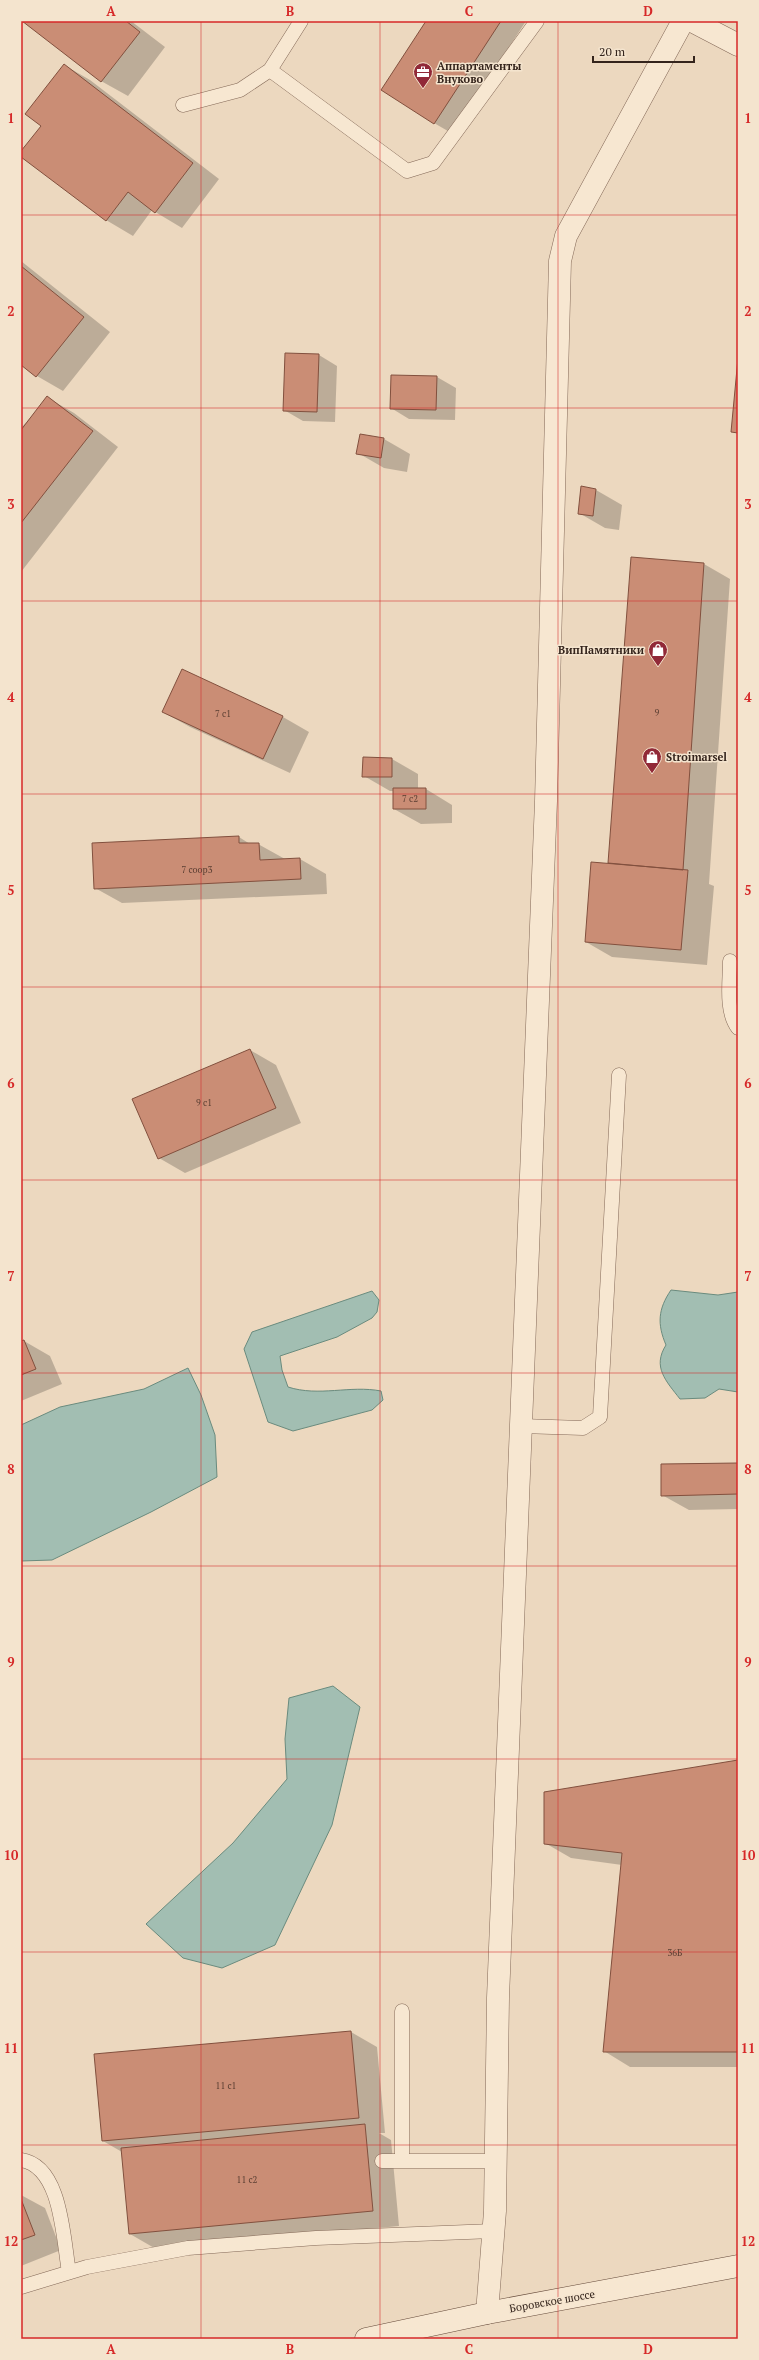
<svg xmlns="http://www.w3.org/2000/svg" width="759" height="2360" font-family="'PT Serif',serif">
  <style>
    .water { fill: #a2beb2; stroke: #6a8b7e }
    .shadow { fill: #0003 }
    .building { fill: #ca8d75; stroke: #82503e }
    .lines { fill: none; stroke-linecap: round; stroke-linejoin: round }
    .lane-casing { stroke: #846958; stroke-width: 15 }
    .street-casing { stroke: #846958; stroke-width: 23 }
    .secondary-casing { stroke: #664b3b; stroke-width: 23 }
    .lane { stroke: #f7e7d1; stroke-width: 14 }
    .street { stroke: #f7e7d1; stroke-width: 22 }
    .secondary { stroke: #f7e7d1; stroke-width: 22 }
    .grid { fill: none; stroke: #d62828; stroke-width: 1; stroke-opacity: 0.55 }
    .labels { text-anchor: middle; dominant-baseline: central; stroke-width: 3; stroke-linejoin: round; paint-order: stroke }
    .number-label { font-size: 9px; fill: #5a3e32 }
    .poi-label { font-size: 11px; font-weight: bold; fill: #34241c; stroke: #f4e4ce; text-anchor: start }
    .street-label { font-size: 11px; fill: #34241c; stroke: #f4e4ce }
    .neatline { fill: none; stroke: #d62828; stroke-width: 1.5 }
    .grid-label { font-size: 13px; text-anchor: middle; font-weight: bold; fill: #d62828 }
  </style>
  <rect width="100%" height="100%" fill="#ecd8bf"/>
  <path class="water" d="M 671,1290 L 718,1295 L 738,1292 L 738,1392 L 719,1389 L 705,1398 L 680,1399 C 666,1381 652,1367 666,1345 C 657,1324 658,1309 671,1290 Z
    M 372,1291 L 379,1300 L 377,1312 L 372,1318 L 337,1337 L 280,1356 L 282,1370 L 288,1387 C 319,1397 350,1385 381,1391 L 383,1400 L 372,1410 L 293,1431 L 268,1422 L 244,1349 L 252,1332 Z
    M 188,1368 L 201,1395 L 215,1435 L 217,1477 L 151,1512 L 52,1560 L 21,1561 L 21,1425 L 60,1407 L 144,1389 Z
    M 333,1686 L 360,1707 L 332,1825 L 275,1945 L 222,1968 L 183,1958 L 146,1924 L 233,1843 L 287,1779 L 285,1739 L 289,1698 Z"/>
  <path class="shadow" d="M 24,21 L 131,21 L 165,47 L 128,96 L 101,81 Z
    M 427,21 L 526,21 L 453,134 L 434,123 Z
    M 64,65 L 90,80 L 219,179 L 182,228 L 152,210 L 133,236 L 106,220 L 21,155 L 42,126 Z
    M 21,261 L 110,332 L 63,391 L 37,376 L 21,364 Z
    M 319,355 L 337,366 L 335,422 L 303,421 L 284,410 Z
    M 392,376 L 437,377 L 456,388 L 455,420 L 409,419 L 391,408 Z
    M 48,398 L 74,413 L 118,447 L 21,572 L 21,428 Z
    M 360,435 L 384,439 L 410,454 L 407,472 L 384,468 L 358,453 Z
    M 596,490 L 622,505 L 619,530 L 605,528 L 579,513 Z
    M 632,558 L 704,564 L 730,579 L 709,884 L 714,886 L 707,965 L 612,957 L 586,942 L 609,865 Z
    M 182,671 L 283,717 L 309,732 L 290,773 L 190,727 L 163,712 Z
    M 392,759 L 418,774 L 418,789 L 426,789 L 452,805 L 452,823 L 421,824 L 394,809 L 394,791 L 390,791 L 364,776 Z
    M 239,837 L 250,844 L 258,844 L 285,859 L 300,859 L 326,874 L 327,894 L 122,903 L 95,888 Z
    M 250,1050 L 276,1065 L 301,1123 L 185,1173 L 159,1158 Z
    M 24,1341 L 50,1356 L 62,1384 L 21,1401 L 21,1342 Z
    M 738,1464 L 738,1509 L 689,1510 L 662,1495 Z
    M 738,1761 L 738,2067 L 630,2067 L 604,2051 L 622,1865 L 571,1858 L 545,1843 Z
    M 351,2032 L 377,2047 L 385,2133 L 379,2133 L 391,2140 L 399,2226 L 156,2249 L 130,2234 L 122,2152 L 103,2141 Z
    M 21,2195 L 45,2208 L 61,2250 L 21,2266 Z"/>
  <path class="building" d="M 22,21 L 126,21 L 140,32 L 101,82 Z
    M 426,21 L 501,21 L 434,124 L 381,90 Z
    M 64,64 L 193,163 L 155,213 L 128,192 L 106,221 L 21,157 L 21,151 L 41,126 L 25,114 Z
    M 21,266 L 84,317 L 36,377 L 21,365 Z
    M 285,353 L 319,354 L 317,412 L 283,411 Z
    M 738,358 L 738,433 L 731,432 Z
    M 391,375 L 437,376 L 436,410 L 390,409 Z
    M 47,396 L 93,431 L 21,523 L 21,430 Z
    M 360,434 L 384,438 L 381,458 L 356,454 Z
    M 581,486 L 596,489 L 593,516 L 578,514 Z
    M 631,557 L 704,563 L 683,870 L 608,863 Z
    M 182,669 L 283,716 L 263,759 L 162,712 Z
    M 363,757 L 392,758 L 392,777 L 362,777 Z
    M 393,788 L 426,788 L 426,809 L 393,809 Z
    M 239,836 L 239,843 L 259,843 L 260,860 L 300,858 L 301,879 L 94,889 L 92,843 Z
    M 591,862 L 688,870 L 681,950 L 585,942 Z
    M 250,1049 L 276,1108 L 158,1159 L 132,1099 Z
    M 24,1340 L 36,1369 L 21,1375 L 21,1341 Z
    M 738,1463 L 738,1494 L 661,1496 L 661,1464 Z
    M 738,1760 L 738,2052 L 603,2052 L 622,1853 L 544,1844 L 544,1792 Z
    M 351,2031 L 359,2118 L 102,2141 L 94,2054 Z
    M 365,2124 L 373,2211 L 129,2234 L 121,2148 Z
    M 21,2199 L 35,2235 L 21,2240 Z"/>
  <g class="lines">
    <g class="lane-casing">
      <path id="lane" d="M 301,21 L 270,70 L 407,171 L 433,163 L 537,21
        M 183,105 L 240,90 L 270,70
        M 730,961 C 730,981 725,1011 738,1028
        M 521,1426 L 583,1428 L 600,1417 L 619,1075
        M 21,2160 C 62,2166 63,2239 69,2272
        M 382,2161 L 495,2161
        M 402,2161 L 402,2011
        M 21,2287 L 87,2267 L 188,2248 L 316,2238 L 493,2231"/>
    </g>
    <g class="street-casing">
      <path id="street" d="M 692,21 L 738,45
        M 487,2313 L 495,2211 L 498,1998 L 546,801 L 560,261 L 566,236 L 683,21"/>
    </g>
    <g class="secondary-casing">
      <path id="secondary" d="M 366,2339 L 487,2313 L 738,2266"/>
    </g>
    <use href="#lane" class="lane"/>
    <use href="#street" class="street"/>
    <use href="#secondary" class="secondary"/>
  </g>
  <path class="grid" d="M 201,21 L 201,2339M 380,21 L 380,2339M 558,21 L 558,2339M 21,215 L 738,215M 21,408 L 738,408M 21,601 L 738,601M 21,794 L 738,794M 21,987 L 738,987M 21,1180 L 738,1180M 21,1373 L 738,1373M 21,1566 L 738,1566M 21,1759 L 738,1759M 21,1952 L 738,1952M 21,2145 L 738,2145"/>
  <defs>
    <g id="office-pin" transform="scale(1)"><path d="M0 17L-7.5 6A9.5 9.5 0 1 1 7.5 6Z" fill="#912938" stroke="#f4e4ce"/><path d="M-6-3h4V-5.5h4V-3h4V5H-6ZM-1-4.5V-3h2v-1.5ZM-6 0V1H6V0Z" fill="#fff"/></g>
    <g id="shop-pin" transform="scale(1)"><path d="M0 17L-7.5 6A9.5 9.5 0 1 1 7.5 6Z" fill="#912938" stroke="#f4e4ce"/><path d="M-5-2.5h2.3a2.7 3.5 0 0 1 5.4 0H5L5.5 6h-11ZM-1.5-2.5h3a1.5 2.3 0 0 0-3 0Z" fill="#fff"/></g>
  </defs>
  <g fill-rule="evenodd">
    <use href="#office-pin" x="423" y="72"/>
    <use href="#shop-pin" x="658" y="650"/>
    <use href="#shop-pin" x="652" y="757"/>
  </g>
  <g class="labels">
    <g class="number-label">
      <text x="657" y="713">9</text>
      <text x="223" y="714">7 с1</text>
      <text x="410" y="799">7 с2</text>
      <text x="197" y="870">7 соор3</text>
      <text x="204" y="1103">9 с1</text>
      <text x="675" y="1953">36Б</text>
      <text x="226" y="2086">11 с1</text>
      <text x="247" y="2180">11 с2</text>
    </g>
    <g class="poi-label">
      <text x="437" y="66">Аппартаменты<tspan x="437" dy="13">Внуково</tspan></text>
      <text x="644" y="650" text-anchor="end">ВипПамятники</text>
      <text x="666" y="757">Stroimarsel</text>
    </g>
    <g class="street-label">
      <text transform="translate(552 2301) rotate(-10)">Боровское шоссе</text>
    </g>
  </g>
  <rect width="759" height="2360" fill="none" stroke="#f4e4ce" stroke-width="44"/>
  <path d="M593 56v6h101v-6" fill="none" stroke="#34241c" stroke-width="2"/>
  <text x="599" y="56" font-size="12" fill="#34241c" stroke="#f4e4ce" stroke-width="3" paint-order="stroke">20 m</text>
  <rect x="22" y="22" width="715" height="2316" class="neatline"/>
  <g class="grid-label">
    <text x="111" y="16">A</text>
    <text x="290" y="16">B</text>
    <text x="469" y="16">C</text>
    <text x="648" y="16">D</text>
    <text x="11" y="123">1</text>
    <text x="748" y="123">1</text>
    <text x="11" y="316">2</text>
    <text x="748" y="316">2</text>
    <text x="11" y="509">3</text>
    <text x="748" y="509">3</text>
    <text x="11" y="702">4</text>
    <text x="748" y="702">4</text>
    <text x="11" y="895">5</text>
    <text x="748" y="895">5</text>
    <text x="11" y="1088">6</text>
    <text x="748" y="1088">6</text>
    <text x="11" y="1281">7</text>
    <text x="748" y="1281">7</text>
    <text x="11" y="1474">8</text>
    <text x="748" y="1474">8</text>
    <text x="11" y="1667">9</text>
    <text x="748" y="1667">9</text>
    <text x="11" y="1860">10</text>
    <text x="748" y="1860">10</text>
    <text x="11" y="2053">11</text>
    <text x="748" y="2053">11</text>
    <text x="11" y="2246">12</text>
    <text x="748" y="2246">12</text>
    <text x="111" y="2354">A</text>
    <text x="290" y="2354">B</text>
    <text x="469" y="2354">C</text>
    <text x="648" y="2354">D</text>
  </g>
</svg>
